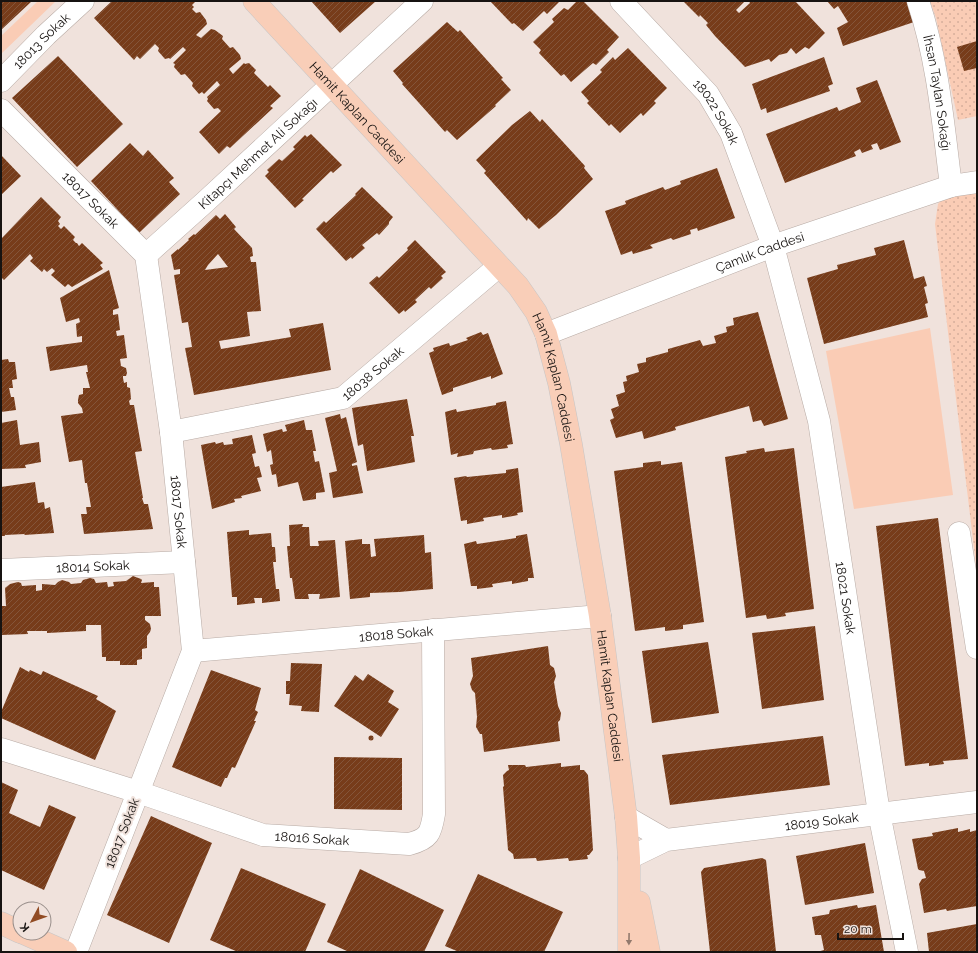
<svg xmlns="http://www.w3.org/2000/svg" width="978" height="953" font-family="Raleway,sans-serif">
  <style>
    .green { fill: #faccb5 }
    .park { fill: url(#park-dots) }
    .building { fill: url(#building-hatch); fill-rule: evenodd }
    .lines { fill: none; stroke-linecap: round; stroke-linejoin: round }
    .minor-casing { stroke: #b8aba5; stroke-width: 23 }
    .major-casing { stroke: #c7c6c6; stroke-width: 23 }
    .minor { stroke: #fff; stroke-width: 22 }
    .major { stroke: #f9ceb8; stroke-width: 22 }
    .oneway { fill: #937a6d }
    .labels { text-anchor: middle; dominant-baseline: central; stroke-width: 4; stroke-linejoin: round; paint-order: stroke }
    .street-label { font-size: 13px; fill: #171311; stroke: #f0e2dc }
  </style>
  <defs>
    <pattern id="park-dots" width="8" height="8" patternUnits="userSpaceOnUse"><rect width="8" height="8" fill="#faccb5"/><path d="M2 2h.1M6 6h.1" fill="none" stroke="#d6ae9b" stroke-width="1.8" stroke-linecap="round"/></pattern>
    <pattern id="building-hatch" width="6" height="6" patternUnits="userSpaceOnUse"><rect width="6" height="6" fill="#773c1a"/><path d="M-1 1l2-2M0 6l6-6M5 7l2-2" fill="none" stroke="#84553a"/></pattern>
  </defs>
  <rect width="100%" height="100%" fill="#f0e2dc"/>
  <path class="green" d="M 38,1 L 56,1 L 1,54 L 1,36 Z
    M 930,328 L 953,495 L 854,509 L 826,351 Z"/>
  <path class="park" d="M 930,1 L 977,1 L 977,116 L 958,120 L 936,18 Z
    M 950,189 L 977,191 L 977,573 L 935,224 L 938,204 Z"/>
  <path class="building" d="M 1,1 L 32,1 L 1,30 Z
    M 112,1 L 196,1 L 192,5 L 194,7 L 192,9 L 196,13 L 200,12 L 206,20 L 207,24 L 196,35 L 201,38 L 211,29 L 215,30 L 223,36 L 222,39 L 230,48 L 233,47 L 240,55 L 241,59 L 229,69 L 233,74 L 244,63 L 245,64 L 249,63 L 256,70 L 254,73 L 268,87 L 270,85 L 281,96 L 270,106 L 273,108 L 230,148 L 227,146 L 219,154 L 199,132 L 221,111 L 218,108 L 214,109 L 207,101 L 208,99 L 207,97 L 220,85 L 217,81 L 204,94 L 202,92 L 199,94 L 192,86 L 193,83 L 185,74 L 181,75 L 174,67 L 175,64 L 173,63 L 186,50 L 183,47 L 170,59 L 169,58 L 165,59 L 158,51 L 159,48 L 155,44 L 140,59 L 137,56 L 134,60 L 94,18 Z
    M 311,1 L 376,1 L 340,33 Z
    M 490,1 L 559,1 L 559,2 L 547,14 L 544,11 L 523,31 L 514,23 L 512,24 Z
    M 577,1 L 583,1 L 619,37 L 607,50 L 609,52 L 596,65 L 593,63 L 571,82 L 564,74 L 561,76 L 539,53 L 541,50 L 533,42 L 554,22 L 552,19 L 564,8 L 568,10 Z
    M 683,1 L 745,1 L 736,10 L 739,13 L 750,3 L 749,1 L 795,1 L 825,33 L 809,49 L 805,47 L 796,54 L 791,48 L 787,53 L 779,55 L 771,62 L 769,59 L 745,67 L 715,36 L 706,25 L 708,23 L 700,15 L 699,17 Z
    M 827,1 L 914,1 L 914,22 L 843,46 L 837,28 L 848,22 L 838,6 L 834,9 Z
    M 447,22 L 458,32 L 460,30 L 503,78 L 501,79 L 511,90 L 495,105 L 496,106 L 457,140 L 447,130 L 445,132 L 402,84 L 403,83 L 393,71 Z
    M 977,41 L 977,68 L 964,71 L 957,47 Z
    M 628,48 L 667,88 L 654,101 L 656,103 L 643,116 L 641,113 L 620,133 L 611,124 L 609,126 L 587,103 L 589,101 L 581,92 L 602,72 L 600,70 L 613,57 L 615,60 Z
    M 58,56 L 123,124 L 77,167 L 12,98 Z
    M 824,57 L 833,84 L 828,86 L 830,91 L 767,113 L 766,108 L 761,110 L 752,84 Z
    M 877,80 L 901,142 L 880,150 L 877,143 L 871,145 L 873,149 L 862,153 L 860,149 L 854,152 L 856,156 L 785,183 L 766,134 L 837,107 L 839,111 L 861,102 L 856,88 Z
    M 530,111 L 540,122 L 542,119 L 585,166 L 584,168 L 593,179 L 556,215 L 539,229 L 528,218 L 527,221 L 484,173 L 486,171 L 476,160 L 512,125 Z
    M 311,134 L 342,165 L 333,173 L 331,171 L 302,199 L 304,200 L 295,208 L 265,176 L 269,172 L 267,170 L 279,159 L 282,161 L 295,149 L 293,147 L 305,135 L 307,137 Z
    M 130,143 L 143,156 L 148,150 L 174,178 L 169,182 L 180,194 L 139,233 L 91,181 Z
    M 1,155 L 21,176 L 1,195 Z
    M 717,168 L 735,218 L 698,231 L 697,228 L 690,230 L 691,234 L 673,240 L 671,238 L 650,245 L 653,248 L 633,254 L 632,251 L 621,255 L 605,211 L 626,204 L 625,201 L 663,187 L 665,190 L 681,184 L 680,181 Z
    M 362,187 L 393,217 L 389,222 L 389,224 L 379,235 L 377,233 L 362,245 L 365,248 L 352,259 L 351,257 L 346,261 L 316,229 L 324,221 L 326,223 L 356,195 L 355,194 Z
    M 41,197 L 61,217 L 58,221 L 60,224 L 58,226 L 61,229 L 64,226 L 75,237 L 73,240 L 76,243 L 77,243 L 79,246 L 82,243 L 103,263 L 100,265 L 103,269 L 72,287 L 68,284 L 65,287 L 51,275 L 55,271 L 52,268 L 47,272 L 44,269 L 42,272 L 30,261 L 33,258 L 30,254 L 4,280 L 1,277 L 1,239 Z
    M 225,214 L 236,227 L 234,229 L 252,248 L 253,256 L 250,257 L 251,262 L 256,262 L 261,311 L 247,312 L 250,336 L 219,341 L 221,349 L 291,337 L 289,329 L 323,323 L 331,370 L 194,395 L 185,348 L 192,347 L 188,322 L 182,323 L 174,275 L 180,274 L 180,269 L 174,270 L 171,255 L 178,249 L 178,250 L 189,240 L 188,239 L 194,234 L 195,235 L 216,215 L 220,219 ZM 218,254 L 228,267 L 205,270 L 208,265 Z
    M 415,240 L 446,272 L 441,276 L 443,278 L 431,289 L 429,287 L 415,300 L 417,302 L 405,312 L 404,310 L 399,314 L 369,283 L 377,276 L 379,278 L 408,250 L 407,248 Z
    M 904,240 L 914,279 L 924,276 L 927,286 L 924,287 L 928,303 L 925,304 L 928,317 L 824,344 L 807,278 L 838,269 L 837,265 L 876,255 L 874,248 Z
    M 109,270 L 119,308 L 113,310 L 113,315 L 118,314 L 120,330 L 116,331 L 117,336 L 124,335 L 127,358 L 120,359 L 121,366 L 126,368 L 127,373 L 126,376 L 123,376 L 123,378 L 124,383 L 127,382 L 127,387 L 130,388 L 131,399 L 129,401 L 130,405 L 134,405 L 142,451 L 135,452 L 143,498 L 142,498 L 144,504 L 148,504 L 153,529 L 84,534 L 81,514 L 87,514 L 86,507 L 91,507 L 87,483 L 85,483 L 82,460 L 69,462 L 61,416 L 83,413 L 82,408 L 78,403 L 78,400 L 79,395 L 83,394 L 83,388 L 90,388 L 86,372 L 88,372 L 87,365 L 50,371 L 46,347 L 82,342 L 82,336 L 77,337 L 76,324 L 80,322 L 79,318 L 66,322 L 60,298 Z
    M 758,312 L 788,419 L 764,426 L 761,420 L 753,422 L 749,406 L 675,427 L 676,430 L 644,439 L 642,431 L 616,438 L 610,420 L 614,418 L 611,409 L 619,406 L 616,395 L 625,392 L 623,382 L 627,381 L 626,376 L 639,372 L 637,364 L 646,362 L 646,358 L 668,352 L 668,349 L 700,340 L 703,346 L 716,343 L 714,336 L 727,332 L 726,327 L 734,325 L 733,318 Z
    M 481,332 L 483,335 L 488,333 L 503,374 L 491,379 L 491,376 L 453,388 L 453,391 L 442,395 L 429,353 L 434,351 L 433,348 L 449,343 L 450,346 L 468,340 L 466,338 Z
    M 8,359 L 9,362 L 15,362 L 17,379 L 12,380 L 13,388 L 9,388 L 11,397 L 14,397 L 16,410 L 1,412 L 1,360 Z
    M 407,399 L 414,436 L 411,436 L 415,462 L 367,471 L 363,444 L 358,446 L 352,408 Z
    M 506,401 L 513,444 L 507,445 L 508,448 L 492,450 L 491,448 L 474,451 L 473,454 L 457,457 L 458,453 L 451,455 L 445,412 L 456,409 L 457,412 L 496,405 L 496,403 Z
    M 340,414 L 341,419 L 346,417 L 357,462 L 352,464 L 352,466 L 357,465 L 363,493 L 333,498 L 329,473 L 337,471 L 325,418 Z
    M 17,420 L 20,445 L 39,442 L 41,462 L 25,465 L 26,468 L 1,469 L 1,423 Z
    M 304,420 L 306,430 L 312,430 L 316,451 L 313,451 L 315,462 L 319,461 L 325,492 L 316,493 L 316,499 L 303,501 L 298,482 L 278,487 L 276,474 L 272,475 L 270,465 L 273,464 L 271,450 L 267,452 L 263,434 L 282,429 L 283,432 L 287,431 L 285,425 Z
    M 252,435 L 256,453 L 252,454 L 255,467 L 259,466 L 262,477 L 257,478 L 261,491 L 241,496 L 242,498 L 234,499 L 235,502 L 212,509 L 201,445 L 215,442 L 216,444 L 223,442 L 224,445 L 233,444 L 232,439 Z
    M 764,448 L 765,452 L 794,448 L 814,609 L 785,613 L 786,616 L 767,619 L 766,615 L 746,618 L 725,457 L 747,453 L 746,451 Z
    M 661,461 L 661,465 L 682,462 L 704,622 L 683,625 L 683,629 L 665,631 L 665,627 L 635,631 L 614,471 L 643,467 L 643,463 Z
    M 518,468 L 523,512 L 517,513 L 518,515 L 502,518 L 502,515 L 483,518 L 484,521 L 467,524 L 467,520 L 461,521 L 454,478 L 466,476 L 467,477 L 506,473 L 506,470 Z
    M 35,482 L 38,503 L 44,502 L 45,509 L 50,507 L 54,533 L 24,535 L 25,534 L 5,535 L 5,536 L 1,536 L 1,487 Z
    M 938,518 L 968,759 L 943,761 L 944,764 L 929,766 L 929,763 L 905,766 L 876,526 Z
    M 303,524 L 302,527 L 309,527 L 310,546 L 319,546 L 318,541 L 335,540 L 340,597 L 319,599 L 320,594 L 308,594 L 309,599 L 295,599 L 292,578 L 290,578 L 287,546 L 290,546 L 289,525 Z
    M 249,530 L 249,535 L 271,533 L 272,547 L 275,547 L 276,562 L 273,562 L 276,589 L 279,589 L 280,601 L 262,603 L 262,598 L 254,598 L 255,603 L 237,605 L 237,597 L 232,597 L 227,532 Z
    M 527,534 L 534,578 L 528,578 L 528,581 L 512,584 L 512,581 L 492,584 L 493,587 L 477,589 L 477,586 L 471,586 L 464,544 L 476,541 L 477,544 L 516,538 L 516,536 Z
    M 424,535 L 425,553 L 431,552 L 433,589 L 399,592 L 370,593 L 370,597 L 350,599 L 345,541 L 362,539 L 362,544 L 370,544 L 371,557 L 376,556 L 374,539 Z
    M 133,576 L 141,579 L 142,580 L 141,583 L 154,582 L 154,587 L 159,587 L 161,616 L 145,616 L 145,620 L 150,624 L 151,629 L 150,632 L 147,636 L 147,648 L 142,649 L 142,659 L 137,660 L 137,665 L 120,665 L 120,661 L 106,661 L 106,657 L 102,657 L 101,625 L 86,625 L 86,631 L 47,633 L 47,631 L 27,631 L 28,634 L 1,635 L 1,606 L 6,606 L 5,588 L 10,584 L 18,582 L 21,583 L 22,586 L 36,585 L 36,591 L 42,590 L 42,584 L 55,585 L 58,582 L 62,580 L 69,582 L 71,584 L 81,583 L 83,580 L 90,578 L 94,579 L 96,583 L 107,582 L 108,587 L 114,586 L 113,582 L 126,581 Z
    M 815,626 L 824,700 L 762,709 L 752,633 Z
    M 708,642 L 719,713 L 652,723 L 642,651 Z
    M 548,646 L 550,665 L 554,668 L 556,676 L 554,682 L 558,706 L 561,713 L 560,720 L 558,722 L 560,741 L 484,752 L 482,734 L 480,734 L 476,727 L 477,717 L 475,693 L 472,690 L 470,684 L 473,676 L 471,658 Z
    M 291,663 L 322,664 L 319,712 L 301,711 L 302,706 L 289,705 L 290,694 L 286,694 L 286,681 L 290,681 Z
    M 20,667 L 29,672 L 30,670 L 41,675 L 43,671 L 98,696 L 96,699 L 116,711 L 95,760 L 1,718 L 1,712 Z
    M 211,670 L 261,688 L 255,710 L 258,712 L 254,721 L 256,721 L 235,768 L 232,767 L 227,778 L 225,778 L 221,787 L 172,767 Z
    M 368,674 L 394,691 L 388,702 L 399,709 L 381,737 L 334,706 L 355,675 L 363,681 Z
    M368.5 738a2.5 2.5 0 1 1 5 0a2.5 2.5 0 1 1-5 0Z
    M 823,736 L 830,785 L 670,805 L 662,755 Z
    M 334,757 L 402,758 L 402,810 L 334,809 Z
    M 561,763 L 561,767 L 580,765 L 580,770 L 584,770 L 588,775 L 593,850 L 589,855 L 587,855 L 588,859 L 569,861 L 568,858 L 537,861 L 536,858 L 514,859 L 513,854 L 508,850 L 503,787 L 504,786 L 503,775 L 507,771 L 509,770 L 508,765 L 525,765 L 526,767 Z
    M 1,782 L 18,790 L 9,813 L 40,827 L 49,805 L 76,817 L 44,890 L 1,870 Z
    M 151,816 L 212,843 L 169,943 L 107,915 Z
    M 958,828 L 958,832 L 970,829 L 970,832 L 977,830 L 977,906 L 947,911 L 946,909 L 924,913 L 919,884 L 922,879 L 926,878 L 924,871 L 919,870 L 918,869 L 912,839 L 933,836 L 932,833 Z
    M 865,843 L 874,893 L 805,905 L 796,856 Z
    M 762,858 L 766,860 L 776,952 L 710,952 L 701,872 L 704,868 Z
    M 241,868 L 326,904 L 305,952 L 238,952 L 210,940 Z
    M 360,869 L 444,910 L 424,952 L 349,952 L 327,942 Z
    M 478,874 L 563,912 L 544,952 L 459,952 L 445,946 Z
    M 857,905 L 858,908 L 876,905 L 884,952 L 817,952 L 824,950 L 821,935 L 815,935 L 812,917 L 829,914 L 830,910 Z
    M 977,924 L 977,952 L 929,952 L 927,933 Z"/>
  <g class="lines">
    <g class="minor-casing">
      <g id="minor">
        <path id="s1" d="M 621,1 L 708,94 L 731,133 L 773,246 L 819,421 L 879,813 L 907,952"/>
        <path id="s2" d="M 918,1 C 938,61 943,123 951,186"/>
        <path id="s3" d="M 1,81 L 46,35 L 83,1"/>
        <path id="s4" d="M 1,110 L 146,255 L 171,432 L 193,651 L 76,952"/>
        <path id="s5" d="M 146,255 L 205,202 L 422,1"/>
        <path id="s6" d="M 546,334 L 773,246 L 951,186 L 977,182"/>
        <path id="s7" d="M 171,432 L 343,398 L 499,266"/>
        <path d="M 959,533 L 977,648"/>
        <path id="s8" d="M 1,570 L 184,562"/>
        <path id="s9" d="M 193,651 L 600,616"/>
        <path id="s10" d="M 1,749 L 138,792 L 263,835 L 409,844 C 429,839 431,833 434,814 L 433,630"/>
        <path d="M 626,817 L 666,840"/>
        <path id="s11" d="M 629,858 L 666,840 L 977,802"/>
      </g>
    </g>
    <g class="major-casing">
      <g id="major">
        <path id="s12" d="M 254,1 L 518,286 L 536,312 L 546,334 L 559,383 L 571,444 L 600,616 L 626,817 L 629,858 L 629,952"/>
        <path d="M 639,902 L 649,952"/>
        <path d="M 1,923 L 20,932"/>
        <path d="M 23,933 L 66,952"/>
      </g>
    </g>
    <use href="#minor" class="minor"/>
    <use href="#major" class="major"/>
  </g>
  <defs><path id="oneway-solid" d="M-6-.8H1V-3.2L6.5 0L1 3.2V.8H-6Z"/></defs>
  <use class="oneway" href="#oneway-solid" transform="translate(629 939) rotate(91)"/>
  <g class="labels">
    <g class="street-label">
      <text stroke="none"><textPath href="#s3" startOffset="57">18013 Sokak</textPath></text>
      <text stroke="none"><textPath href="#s2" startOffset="94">İhsan Taylan Sokağı</textPath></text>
      <text stroke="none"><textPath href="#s12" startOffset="152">Hamit Kaplan Caddesi</textPath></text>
      <text stroke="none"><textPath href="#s1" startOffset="147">18022 Sokak</textPath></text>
      <text stroke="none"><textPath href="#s5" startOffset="151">Kitapçı Mehmet Ali Sokağı</textPath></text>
      <text stroke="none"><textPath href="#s4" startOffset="127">18017 Sokak</textPath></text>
      <text stroke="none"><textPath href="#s6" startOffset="229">Çamlık Caddesi</textPath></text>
      <text stroke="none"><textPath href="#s7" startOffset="214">18038 Sokak</textPath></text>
      <text stroke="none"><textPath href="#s12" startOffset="488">Hamit Kaplan Caddesi</textPath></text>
      <text stroke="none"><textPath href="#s4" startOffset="464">18017 Sokak</textPath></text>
      <text stroke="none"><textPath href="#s8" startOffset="92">18014 Sokak</textPath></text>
      <text stroke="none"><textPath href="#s1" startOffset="653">18021 Sokak</textPath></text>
      <text stroke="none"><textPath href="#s9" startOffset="204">18018 Sokak</textPath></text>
      <text stroke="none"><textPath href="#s12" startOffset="812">Hamit Kaplan Caddesi</textPath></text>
      <text stroke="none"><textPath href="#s11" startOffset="198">18019 Sokak</textPath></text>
      <text transform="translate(122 833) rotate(-69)">18017 Sokak</text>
      <text stroke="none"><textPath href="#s10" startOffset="325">18016 Sokak</textPath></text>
    </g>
  </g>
  <rect width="978" height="953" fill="none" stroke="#171311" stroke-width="4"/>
  <g transform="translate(32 921) rotate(229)"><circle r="19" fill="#f0e2dc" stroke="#998f8b"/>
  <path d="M0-3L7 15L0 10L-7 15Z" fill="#914b23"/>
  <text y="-6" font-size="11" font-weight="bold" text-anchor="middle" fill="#171311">K</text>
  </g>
  <path d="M838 933v6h65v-6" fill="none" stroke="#171311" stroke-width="2"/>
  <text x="844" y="933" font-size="12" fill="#171311" stroke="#f0e2dc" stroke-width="3" paint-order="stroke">20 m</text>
</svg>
